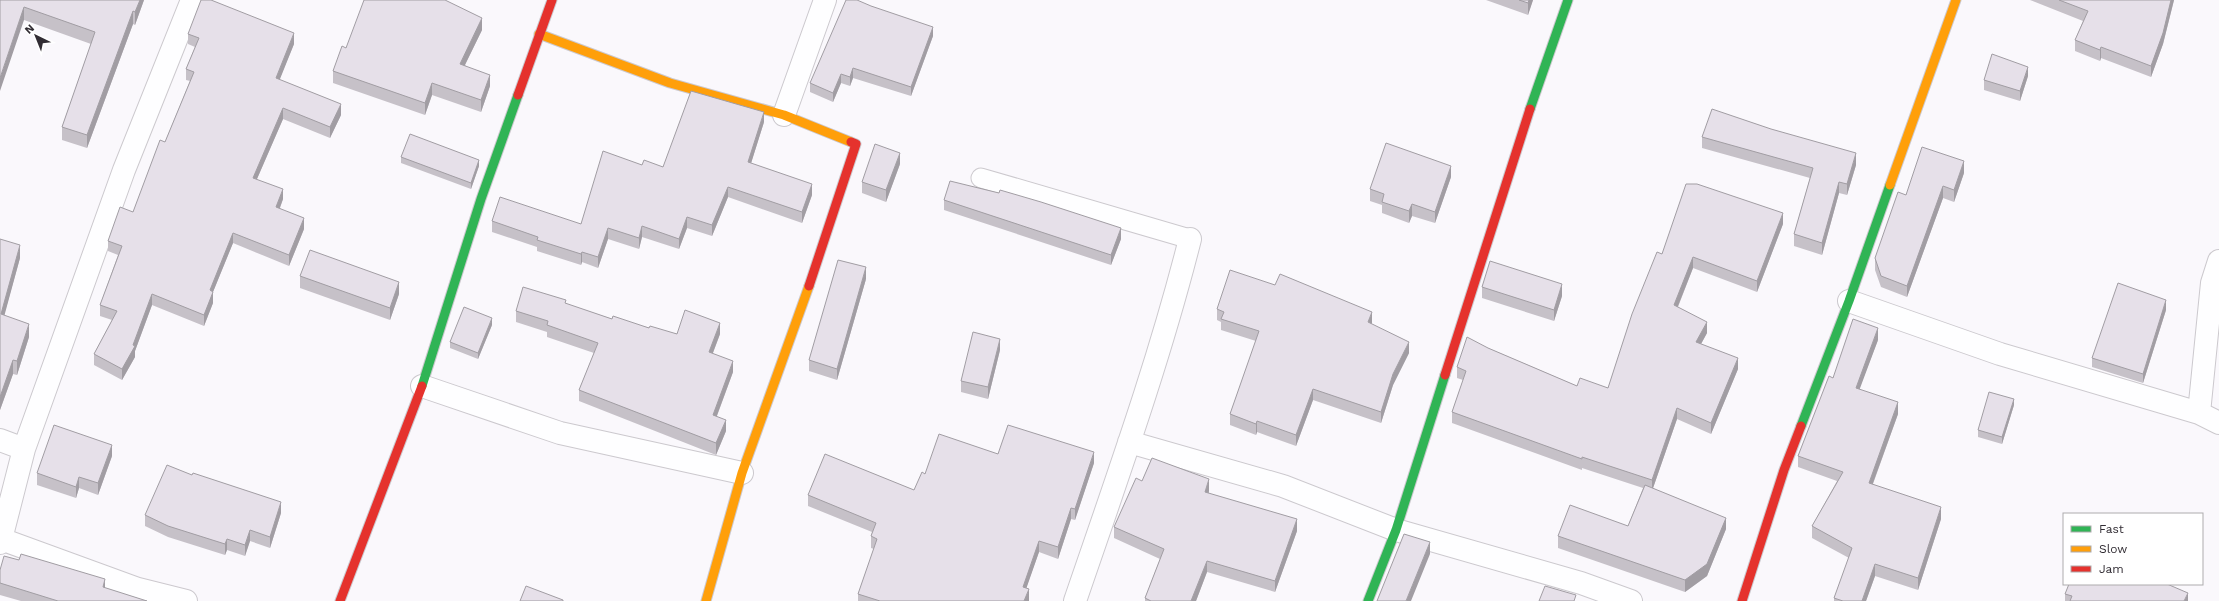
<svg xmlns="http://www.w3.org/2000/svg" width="2219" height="601" font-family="'Work Sans',sans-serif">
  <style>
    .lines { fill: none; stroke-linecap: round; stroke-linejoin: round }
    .lane-casing { stroke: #ccc9ce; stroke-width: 21 }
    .street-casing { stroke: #ccc9ce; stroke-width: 24 }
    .fast-casing { stroke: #ccc9ce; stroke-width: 11 }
    .slow-casing { stroke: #ccc9ce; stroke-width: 11 }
    .jam-casing { stroke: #ccc9ce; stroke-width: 11 }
    .lane { stroke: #fefeff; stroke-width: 19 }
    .street { stroke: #fefeff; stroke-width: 22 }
    .fast { stroke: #30b455; stroke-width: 9 }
    .slow { stroke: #ff9f0a; stroke-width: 9 }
    .jam { stroke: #e5322d; stroke-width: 9 }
    .wall { fill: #c6c1c8 }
    .shaded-wall { fill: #a19da3 }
    .building { fill: #e6e0e9; stroke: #a19da3 }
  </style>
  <rect width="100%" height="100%" fill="#faf8fc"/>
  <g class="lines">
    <g class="lane-casing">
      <path id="lane" d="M 981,178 L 1190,239"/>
    </g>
    <g class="street-casing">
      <path id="street" d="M 784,115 L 825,0
        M 1849,301 L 2000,354 L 2199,413 L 2219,423
        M 422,386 L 560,433 L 742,473
        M 2199,413 L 2212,283 L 2219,261
        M 0,440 L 24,449
        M 1129,442 L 1283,486 L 1396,530 L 1581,583 L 1631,601
        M 1,539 L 138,589 L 186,601
        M 0,543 L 24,449 L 124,170 L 192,0
        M 1075,601 C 1116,481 1159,362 1190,239"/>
    </g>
    <g class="fast-casing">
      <path id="fast" d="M 1530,109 L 1568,0
        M 422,386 L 481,199 L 518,95
        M 1801,426 L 1849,301 L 1890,185
        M 1368,601 L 1396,530 L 1445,375"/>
    </g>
    <g class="slow-casing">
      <path id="slow" d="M 539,34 L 670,83 L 784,115 L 851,142
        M 1890,185 L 1956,0
        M 706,601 L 742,473 L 809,286"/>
    </g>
    <g class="jam-casing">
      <path id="jam" d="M 518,95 L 552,0
        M 809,286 L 856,144 L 851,142
        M 1445,375 L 1530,109
        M 340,601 L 422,386
        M 1742,601 L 1784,470 L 1801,426"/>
    </g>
    <use href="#lane" class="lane"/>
    <use href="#street" class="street"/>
    <use href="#fast" class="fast"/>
    <use href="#slow" class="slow"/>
    <use href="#jam" class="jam"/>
  </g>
  <path class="wall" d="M 0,0 L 144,0 L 135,25 L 133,24 L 87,148 L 62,140 L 62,127 L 91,44 L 24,20 Z
    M 1486,0 L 1533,0 L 1528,15 Z
    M 2030,0 L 2174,0 L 2163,44 L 2151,77 L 2101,58 L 2100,61 L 2075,51 L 2075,40 L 2083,21 Z
    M 871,6 L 933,36 L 911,96 L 853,78 L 850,86 L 841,83 L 833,102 L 810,92 L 810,83 Z
    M 482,30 L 465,65 L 490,86 L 481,112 L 432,95 L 425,115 L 333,83 L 333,71 L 346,48 Z
    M 188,34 L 294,44 L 279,80 L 341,115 L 330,138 L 283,119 L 257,179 L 283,199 L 280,208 L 304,229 L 289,266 L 233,243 L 213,292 L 213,303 L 204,326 L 152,305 L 135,351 L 135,357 L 122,380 L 94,365 L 94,354 L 112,320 L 100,316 L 100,305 L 118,255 L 108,251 L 108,241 L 133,212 L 165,142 L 190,81 L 186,80 L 186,69 L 195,47 L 188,44 Z
    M 2028,76 L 2020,101 L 1984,90 L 1984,80 Z
    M 764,122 L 751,163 L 812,195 L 802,223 L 728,197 L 712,236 L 687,228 L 679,249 L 642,237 L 639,249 L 608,239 L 598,268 L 582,262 L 581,265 L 537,251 L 537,247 L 492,232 L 492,221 L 581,224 L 642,165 L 663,167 Z
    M 1702,137 L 1856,165 L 1847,195 L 1839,193 L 1822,255 L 1794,246 L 1794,234 L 1810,178 L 1702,148 Z
    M 401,157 L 479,166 L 471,189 L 401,163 Z
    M 900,164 L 886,202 L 862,193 L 862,182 Z
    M 1964,173 L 1954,202 L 1943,198 L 1907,297 L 1881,287 L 1875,270 L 1875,258 L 1906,195 Z
    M 1451,177 L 1435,223 L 1412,216 L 1409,223 L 1382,213 L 1382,205 L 1370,201 L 1370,189 Z
    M 999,193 L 1121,239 L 1111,265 L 944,210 L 944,200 Z
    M 1783,224 L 1757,292 L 1693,268 L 1678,307 L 1707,333 L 1701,344 L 1738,369 L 1711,434 L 1677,419 L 1653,488 L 1726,529 L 1707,576 L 1685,592 L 1558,548 L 1558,536 L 1628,526 L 1643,488 L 1582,468 L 1582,470 L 1452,423 L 1452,412 L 1463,380 L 1457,378 L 1457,367 L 1488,348 L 1577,386 L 1608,388 L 1662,254 Z
    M 0,239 L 20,258 L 4,315 L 29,337 L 17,375 L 13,374 L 0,410 Z
    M 300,276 L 399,294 L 390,320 L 300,288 Z
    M 866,279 L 837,380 L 809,371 L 809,360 Z
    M 1482,287 L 1562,296 L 1554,321 L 1482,298 Z
    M 566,304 L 612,319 L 677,334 L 720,334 L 713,353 L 733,372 L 717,416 L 726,431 L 716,455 L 579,401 L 579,390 L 594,353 L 547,337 L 547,332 L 516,322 L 516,311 Z
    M 1217,309 L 1371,324 L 1409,353 L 1393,385 L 1381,423 L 1313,400 L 1296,446 L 1257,432 L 1256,435 L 1230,425 L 1230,414 L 1256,341 L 1221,330 L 1221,322 L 1217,320 Z
    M 2166,310 L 2143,383 L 2092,367 L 2092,358 Z
    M 492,325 L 478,359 L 450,348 L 450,342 Z
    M 1878,340 L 1859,389 L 1898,414 L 1873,484 L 1941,519 L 1918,590 L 1875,576 L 1866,601 L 1834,601 L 1834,598 L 1849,558 L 1812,538 L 1812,526 L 1837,481 L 1798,467 L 1798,456 L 1833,378 Z
    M 1000,350 L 988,399 L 961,392 L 961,381 Z
    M 2014,405 L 2002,444 L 1978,437 L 1978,430 Z
    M 998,454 L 1094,463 L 1075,520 L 1071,519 L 1058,559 L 1039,552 L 1026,588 L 1029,601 L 858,601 L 858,594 L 874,549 L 871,548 L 871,536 L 872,532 L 808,506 L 808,495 L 914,490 L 925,474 Z
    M 112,456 L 98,495 L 79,488 L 76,498 L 37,485 L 37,473 Z
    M 1142,481 L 1209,491 L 1209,493 L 1297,531 L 1275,592 L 1207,572 L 1196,601 L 1145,601 L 1145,598 L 1160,559 L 1114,538 L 1114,527 Z
    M 281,513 L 270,548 L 250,541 L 245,556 L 227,550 L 225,555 L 168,537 L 145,526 L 145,515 Z
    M 0,570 L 105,588 L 147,601 L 21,601 L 0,595 Z
    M 2065,594 L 2188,601 L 2065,601 Z"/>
  <path class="shaded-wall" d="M 140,0 L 144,0 L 135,25 L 135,12 Z
    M 1529,0 L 1533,0 L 1528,15 L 1528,3 Z
    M 2171,0 L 2174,0 L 2163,44 L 2151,77 L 2151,66 Z
    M 24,7 L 24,20 L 0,91 L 0,78 Z
    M 133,11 L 133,24 L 87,148 L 87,135 Z
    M 482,18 L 482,30 L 460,75 L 460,64 Z
    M 933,27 L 933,36 L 911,96 L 911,87 Z
    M 294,33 L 294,44 L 276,89 L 276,78 Z
    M 2101,47 L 2101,58 L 2100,61 L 2100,50 Z
    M 2028,67 L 2028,76 L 2020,101 L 2020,91 Z
    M 853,68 L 853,78 L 850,86 L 850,77 Z
    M 841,74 L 841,83 L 833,102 L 833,93 Z
    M 490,75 L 490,86 L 481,112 L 481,100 Z
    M 432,83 L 432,95 L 425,115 L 425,103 Z
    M 341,104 L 341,115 L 330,138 L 330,127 Z
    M 283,108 L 283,119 L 253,188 L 253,178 Z
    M 764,112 L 764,122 L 748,173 L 748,162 Z
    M 900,153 L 900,164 L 886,202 L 886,190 Z
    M 1856,153 L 1856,165 L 1847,195 L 1847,184 Z
    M 479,160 L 479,166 L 471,189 L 471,183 Z
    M 1964,161 L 1964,173 L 1954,202 L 1954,190 Z
    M 1451,166 L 1451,177 L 1435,223 L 1435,212 Z
    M 1839,182 L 1839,193 L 1822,255 L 1822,243 Z
    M 812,184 L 812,195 L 802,223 L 802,212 Z
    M 1943,186 L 1943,198 L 1907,297 L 1907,286 Z
    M 728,187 L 728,197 L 712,236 L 712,225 Z
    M 283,189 L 283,199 L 276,218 L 276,207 Z
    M 1412,204 L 1412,216 L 1409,223 L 1409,211 Z
    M 1783,213 L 1783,224 L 1757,292 L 1757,281 Z
    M 687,217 L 687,228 L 679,249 L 679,239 Z
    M 304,218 L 304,229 L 289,266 L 289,255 Z
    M 642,226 L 642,237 L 639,249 L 639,238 Z
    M 608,228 L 608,239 L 598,268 L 598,257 Z
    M 1121,228 L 1121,239 L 1111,265 L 1111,255 Z
    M 233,233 L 233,243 L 213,292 L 213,303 L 204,326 L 204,315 L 210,290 Z
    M 20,245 L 20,258 L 1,328 L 1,314 Z
    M 582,252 L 582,262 L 581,265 L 581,254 Z
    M 1693,257 L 1693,268 L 1674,316 L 1674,305 Z
    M 866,267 L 866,279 L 837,380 L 837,369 Z
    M 399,282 L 399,294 L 390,320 L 390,308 Z
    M 1562,284 L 1562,296 L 1554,321 L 1554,310 Z
    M 152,294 L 152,305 L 135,351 L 135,357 L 122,380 L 122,369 L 133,345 Z
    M 2166,300 L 2166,310 L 2143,383 L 2143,374 Z
    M 1372,312 L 1372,323 L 1368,333 L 1368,322 Z
    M 492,318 L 492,325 L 478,359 L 478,353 Z
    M 1707,322 L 1707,333 L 1696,353 L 1696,342 Z
    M 720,323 L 720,334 L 709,363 L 709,352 Z
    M 29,324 L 29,337 L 17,375 L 17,361 Z
    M 1878,328 L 1878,340 L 1856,399 L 1856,388 Z
    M 1000,339 L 1000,350 L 988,399 L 988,387 Z
    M 1409,342 L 1409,353 L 1393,385 L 1381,423 L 1381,412 L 1393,374 Z
    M 1738,358 L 1738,369 L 1711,434 L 1711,423 Z
    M 13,360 L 13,374 L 0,410 L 0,397 Z
    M 733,361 L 733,372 L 713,426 L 713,415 Z
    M 1313,389 L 1313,400 L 1296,446 L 1296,435 Z
    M 2014,399 L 2014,405 L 2002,444 L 2002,437 Z
    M 1898,402 L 1898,414 L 1869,494 L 1869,483 Z
    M 1677,408 L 1677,419 L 1652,491 L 1652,480 Z
    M 726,420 L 726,431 L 716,455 L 716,443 Z
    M 1257,421 L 1257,432 L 1256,435 L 1256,424 Z
    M 112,445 L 112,456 L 98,495 L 98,483 Z
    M 1094,452 L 1094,463 L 1075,520 L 1075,509 Z
    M 79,477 L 79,488 L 76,498 L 76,487 Z
    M 1209,479 L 1209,491 L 1205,504 L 1205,492 Z
    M 281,502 L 281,513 L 270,548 L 270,537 Z
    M 1941,507 L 1941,519 L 1918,590 L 1918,578 Z
    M 1071,508 L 1071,519 L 1058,559 L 1058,547 Z
    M 1726,518 L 1726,529 L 1707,576 L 1685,592 L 1685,580 Z
    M 1297,519 L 1297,531 L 1275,592 L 1275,581 Z
    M 250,530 L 250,541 L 245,556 L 245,545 Z
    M 227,539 L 227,550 L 225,555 L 225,544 Z
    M 1039,541 L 1039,552 L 1023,598 L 1023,587 Z
    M 1430,542 L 1430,554 L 1411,601 L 1406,601 Z
    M 1207,561 L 1207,572 L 1196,601 L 1191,601 Z
    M 1875,564 L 1875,576 L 1866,601 L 1862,601 Z
    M 105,579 L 105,591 L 103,587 Z
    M 1029,589 L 1029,601 L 1024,601 Z
    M 2188,593 L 2188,601 L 2184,601 Z"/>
  <path class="building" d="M 0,0 L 140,0 L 135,12 L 133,11 L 87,135 L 62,127 L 95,32 L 24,7 L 0,78 Z
    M 201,0 L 211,0 L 294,33 L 276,78 L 341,104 L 330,127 L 283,108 L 253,178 L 283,189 L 276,207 L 304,218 L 289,255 L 233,233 L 210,290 L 213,292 L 204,315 L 152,294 L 133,345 L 135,346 L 122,369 L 94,354 L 117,311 L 100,305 L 122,246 L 108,241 L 120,207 L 133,212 L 160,140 L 165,142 L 194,72 L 186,69 L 199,38 L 188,34 Z
    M 364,0 L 445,0 L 482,18 L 460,64 L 490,75 L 481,100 L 432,83 L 425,103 L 333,71 L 342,46 L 346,48 Z
    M 846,0 L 857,0 L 871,6 L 933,27 L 911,87 L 853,68 L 850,77 L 841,74 L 833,93 L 810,83 Z
    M 1519,0 L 1529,0 L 1528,3 Z
    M 2059,0 L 2171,0 L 2163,33 L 2151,66 L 2101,47 L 2100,50 L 2075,40 L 2088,11 Z
    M 1992,54 L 2028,67 L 2020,91 L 1984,80 Z
    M 691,91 L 764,112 L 748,162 L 812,184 L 802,212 L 728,187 L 712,225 L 687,217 L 679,239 L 642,226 L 639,238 L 608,228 L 598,257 L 582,252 L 581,254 L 537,240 L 538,237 L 492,221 L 500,197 L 581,224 L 603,151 L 642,165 L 644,160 L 663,167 Z
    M 1712,109 L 1771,129 L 1856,153 L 1847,184 L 1839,182 L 1822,243 L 1794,234 L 1813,168 L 1702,137 Z
    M 410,134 L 479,160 L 471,183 L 401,157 Z
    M 1386,143 L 1451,166 L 1435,212 L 1412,204 L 1409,211 L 1382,202 L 1384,194 L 1370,189 Z
    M 875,144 L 900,153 L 886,190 L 862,182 Z
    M 1922,147 L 1964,161 L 1954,190 L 1943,186 L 1907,286 L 1881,276 L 1875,258 L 1898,192 L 1906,195 Z
    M 950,181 L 999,193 L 1000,190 L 1041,202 L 1121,228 L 1111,255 L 944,200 Z
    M 1686,184 L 1697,184 L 1783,213 L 1757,281 L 1693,257 L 1674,305 L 1707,322 L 1696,342 L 1738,358 L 1711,423 L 1677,408 L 1652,480 L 1582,457 L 1582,459 L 1452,412 L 1466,371 L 1457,367 L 1467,337 L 1488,348 L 1577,386 L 1580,378 L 1608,388 L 1632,314 L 1657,252 L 1662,254 Z
    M 0,239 L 20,245 L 1,314 L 29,324 L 17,361 L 13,360 L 0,397 Z
    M 310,250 L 399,282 L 390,308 L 300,276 Z
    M 838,260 L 866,267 L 837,369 L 809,360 Z
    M 1490,261 L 1562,284 L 1554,310 L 1482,287 Z
    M 1230,270 L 1275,285 L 1280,274 L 1372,312 L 1368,322 L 1409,342 L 1393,374 L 1381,412 L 1313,389 L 1296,435 L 1257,421 L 1256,424 L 1230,414 L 1259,331 L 1221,319 L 1224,312 L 1217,309 Z
    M 2118,283 L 2166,300 L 2143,374 L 2092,358 Z
    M 523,287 L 566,300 L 565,303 L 612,319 L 613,316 L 649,328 L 650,326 L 677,334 L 685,310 L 720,323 L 709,352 L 733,361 L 713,415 L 726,420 L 716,443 L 579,390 L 598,343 L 547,325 L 548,321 L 516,311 Z
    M 464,307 L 492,318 L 478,353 L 450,342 Z
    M 1853,319 L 1878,328 L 1856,388 L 1898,402 L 1869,483 L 1941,507 L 1918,578 L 1875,564 L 1862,601 L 1843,601 L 1834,598 L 1852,548 L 1812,526 L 1843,472 L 1798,456 L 1829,376 L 1833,378 Z
    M 973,332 L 1000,339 L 988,387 L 961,381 Z
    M 1989,392 L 2014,399 L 2002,437 L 1978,430 Z
    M 54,425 L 112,445 L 98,483 L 79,477 L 76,487 L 37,473 Z
    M 1008,425 L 1094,452 L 1075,509 L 1071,508 L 1058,547 L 1039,541 L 1023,587 L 1029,589 L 1024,601 L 880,601 L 858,594 L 877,539 L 871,536 L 876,523 L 808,495 L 825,454 L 914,490 L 922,472 L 925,474 L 939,434 L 998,454 Z
    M 1152,458 L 1209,479 L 1205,492 L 1297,519 L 1275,581 L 1207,561 L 1191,601 L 1151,601 L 1145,598 L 1164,549 L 1114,527 L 1136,478 L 1142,481 Z
    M 167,465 L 192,475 L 193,473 L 281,502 L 270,537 L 250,530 L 245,545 L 227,539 L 225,544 L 168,526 L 145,515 Z
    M 1645,485 L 1726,518 L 1707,564 L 1685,580 L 1558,536 L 1570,505 L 1628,526 Z
    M 1404,534 L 1430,542 L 1406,601 L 1377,601 Z
    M 21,554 L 105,579 L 103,587 L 147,601 L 58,601 L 0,583 L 0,570 L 4,556 L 19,560 Z
    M 2069,584 L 2167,584 L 2188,593 L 2184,601 L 2070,601 L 2072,596 L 2065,594 Z
    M 526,586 L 563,600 L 563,601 L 520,601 Z
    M 1545,586 L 1576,595 L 1574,601 L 1539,601 Z"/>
  <rect x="2063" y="513" width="140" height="72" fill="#ffffff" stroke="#adabad"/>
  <rect x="2071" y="526" width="20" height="6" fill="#30b455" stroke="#adabad"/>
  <text x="2099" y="533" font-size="12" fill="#312c33">Fast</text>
  <rect x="2071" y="546" width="20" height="6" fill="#ff9f0a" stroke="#adabad"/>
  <text x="2099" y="553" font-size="12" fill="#312c33">Slow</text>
  <rect x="2071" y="566" width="20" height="6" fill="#e5322d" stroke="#adabad"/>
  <text x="2099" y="573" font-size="12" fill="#312c33">Jam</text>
  <g transform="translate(36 36) rotate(317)" stroke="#ffffff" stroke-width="3" paint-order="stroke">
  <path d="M0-3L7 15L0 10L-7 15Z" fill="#312c33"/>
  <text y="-6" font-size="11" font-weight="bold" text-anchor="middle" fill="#312c33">N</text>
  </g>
</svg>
